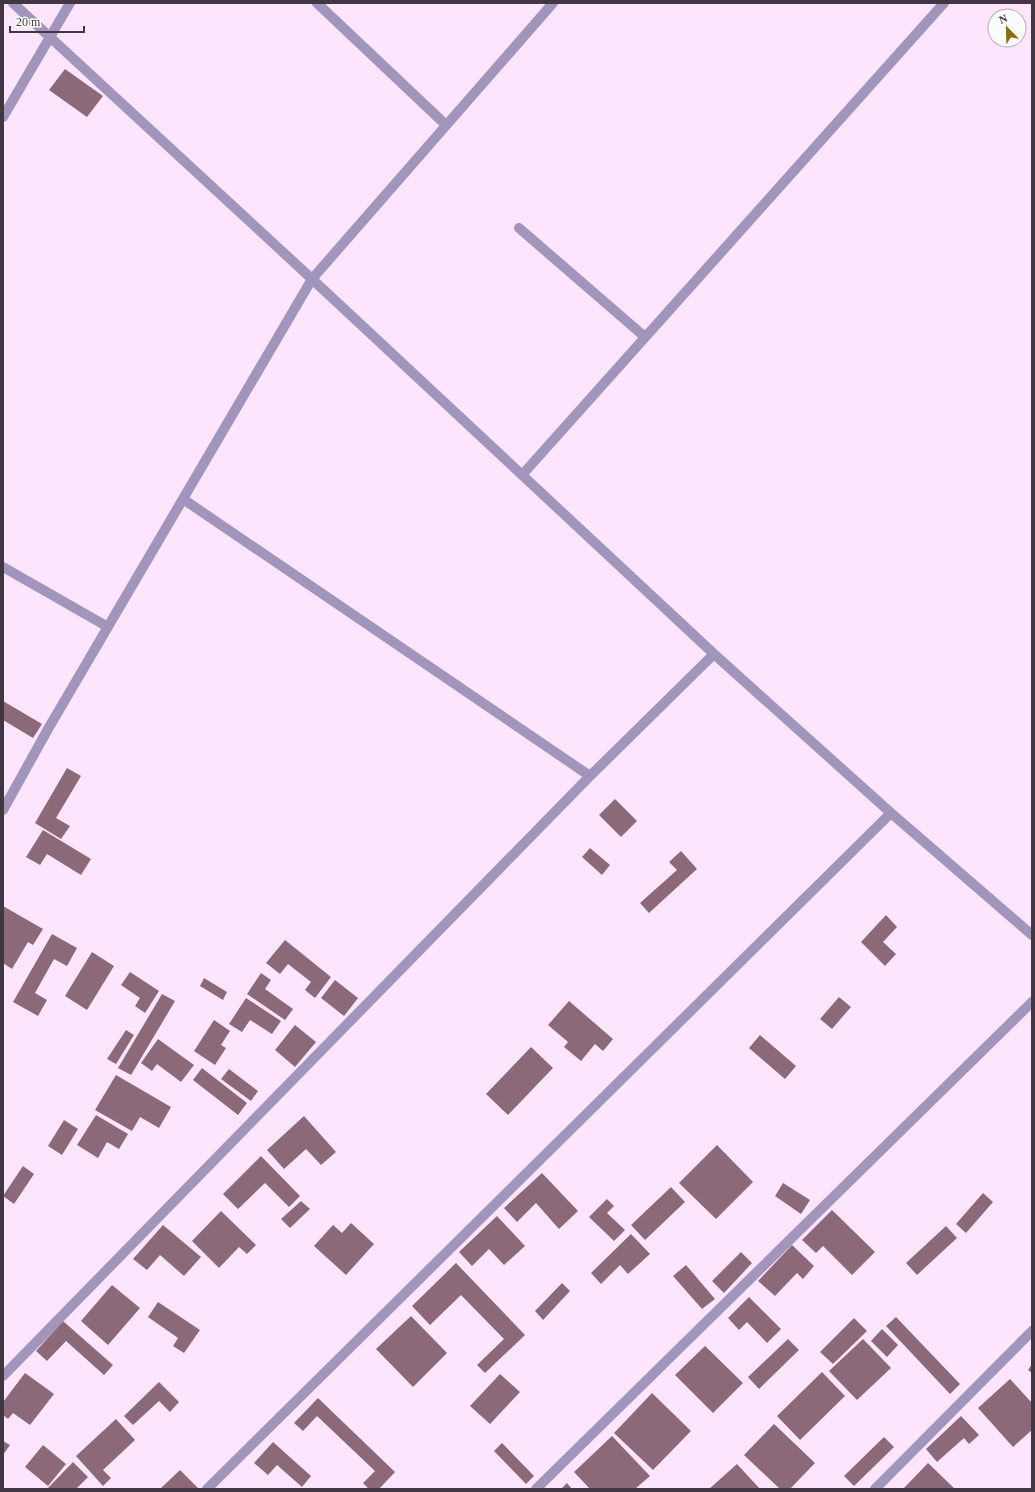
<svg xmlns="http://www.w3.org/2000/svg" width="1035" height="1492" font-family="'Times New Roman',serif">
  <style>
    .building { fill: #8b6978 }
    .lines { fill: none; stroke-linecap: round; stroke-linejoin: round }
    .minor { stroke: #a295bb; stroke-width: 10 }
  </style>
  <rect width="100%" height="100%" fill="#fde6fd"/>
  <path class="building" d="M 65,69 L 103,96 L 87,117 L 49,90 Z
    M 3,701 L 42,724 L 33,738 L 3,720 Z
    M 67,768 L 81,776 L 56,818 L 70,826 L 61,839 L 35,823 Z
    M 615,799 L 637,821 L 621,837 L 599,815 Z
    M 43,830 L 91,859 L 81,875 L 47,854 L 40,865 L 26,857 Z
    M 590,848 L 610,865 L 602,875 L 582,857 Z
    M 681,851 L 697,869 L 649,913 L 640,903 L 677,870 L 669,862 Z
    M 3,906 L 43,929 L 33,945 L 28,942 L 12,969 L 3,963 Z
    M 886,915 L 897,927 L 883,942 L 896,954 L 885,966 L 861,942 Z
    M 52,934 L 77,948 L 67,966 L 54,959 L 35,993 L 47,1000 L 38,1016 L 13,1002 Z
    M 285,940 L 331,977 L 315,998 L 305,990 L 311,982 L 288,964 L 280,974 L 266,963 Z
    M 92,952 L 114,966 L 87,1010 L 65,996 Z
    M 130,972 L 159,991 L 145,1013 L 135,1006 L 140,998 L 121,985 Z
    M 261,973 L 271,980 L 265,989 L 293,1009 L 285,1020 L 247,994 Z
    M 204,978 L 227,992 L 223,1000 L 200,986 Z
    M 335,980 L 358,998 L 344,1016 L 321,998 Z
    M 162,994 L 175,1001 L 131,1075 L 118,1068 Z
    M 839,997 L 851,1007 L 832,1029 L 820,1019 Z
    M 246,998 L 281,1021 L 272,1034 L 250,1020 L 242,1032 L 229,1024 Z
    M 569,1001 L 613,1039 L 603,1051 L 595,1044 L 581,1061 L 564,1047 L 568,1042 L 548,1025 Z
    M 214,1020 L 230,1031 L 221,1045 L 226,1048 L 215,1065 L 194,1051 Z
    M 295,1025 L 316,1042 L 295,1067 L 275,1050 Z
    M 126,1030 L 134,1035 L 116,1064 L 107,1059 Z
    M 760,1035 L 796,1066 L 785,1079 L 749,1048 Z
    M 158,1039 L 194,1065 L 181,1082 L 157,1064 L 152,1071 L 141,1063 Z
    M 531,1047 L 553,1068 L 508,1115 L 486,1094 Z
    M 202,1068 L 247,1103 L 238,1115 L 193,1080 Z
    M 229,1069 L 258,1091 L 251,1101 L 221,1079 Z
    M 116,1075 L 171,1107 L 159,1128 L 140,1117 L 132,1131 L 95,1110 Z
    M 96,1115 L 128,1134 L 119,1149 L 107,1142 L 98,1158 L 77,1145 Z
    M 304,1116 L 336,1152 L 321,1165 L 306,1149 L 284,1169 L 267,1150 Z
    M 64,1120 L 78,1129 L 62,1155 L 48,1146 Z
    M 717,1145 L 753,1182 L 716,1219 L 679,1183 Z
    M 261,1156 L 300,1196 L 289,1207 L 265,1183 L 238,1209 L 223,1194 Z
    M 23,1166 L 34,1174 L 14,1204 L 3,1196 Z
    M 542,1173 L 578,1211 L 559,1229 L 536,1203 L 517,1222 L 504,1208 Z
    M 783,1183 L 810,1200 L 801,1214 L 775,1196 Z
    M 671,1187 L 685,1202 L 645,1240 L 631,1225 Z
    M 983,1193 L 993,1202 L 966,1233 L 956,1224 Z
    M 607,1199 L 614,1206 L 607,1213 L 625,1230 L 614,1241 L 589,1217 Z
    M 301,1201 L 310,1209 L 290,1228 L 281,1219 Z
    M 832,1210 L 875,1252 L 852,1275 L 823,1246 L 816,1253 L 802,1240 Z
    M 221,1211 L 256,1245 L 247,1254 L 239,1247 L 219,1268 L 192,1241 Z
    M 497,1216 L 525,1246 L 504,1265 L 489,1249 L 472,1266 L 459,1252 Z
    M 351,1223 L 374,1244 L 346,1275 L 314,1246 L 333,1225 L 342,1233 Z
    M 163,1225 L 201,1257 L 184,1276 L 160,1255 L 147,1270 L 133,1259 Z
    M 946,1226 L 957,1238 L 917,1275 L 906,1263 Z
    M 631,1234 L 650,1254 L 628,1274 L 620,1265 L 601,1284 L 591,1273 Z
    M 792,1245 L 814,1266 L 803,1279 L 797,1273 L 775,1296 L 758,1281 Z
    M 741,1252 L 752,1263 L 724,1293 L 712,1281 Z
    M 456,1263 L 525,1335 L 485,1373 L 477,1365 L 504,1339 L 461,1295 L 430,1325 L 412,1306 Z
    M 686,1265 L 715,1299 L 702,1309 L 673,1276 Z
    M 562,1283 L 570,1291 L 543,1320 L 535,1311 Z
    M 112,1285 L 140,1308 L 108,1345 L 81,1321 Z
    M 749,1297 L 781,1329 L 767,1343 L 747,1322 L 739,1330 L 728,1318 Z
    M 158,1302 L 200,1330 L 184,1353 L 173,1346 L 178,1338 L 148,1317 Z
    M 411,1316 L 447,1353 L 413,1387 L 376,1349 Z
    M 896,1317 L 960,1384 L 950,1394 L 886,1326 Z
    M 854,1318 L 867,1331 L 833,1364 L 820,1352 Z
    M 63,1321 L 113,1365 L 104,1375 L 66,1341 L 47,1361 L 36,1351 Z
    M 882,1329 L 898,1345 L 887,1357 L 871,1341 Z
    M 788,1339 L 799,1350 L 759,1389 L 748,1377 Z
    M 863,1339 L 891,1368 L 857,1400 L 829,1371 Z
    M 705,1346 L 743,1383 L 713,1413 L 675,1375 Z
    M 1032,1364 L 1032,1373 L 1028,1370 Z
    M 822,1372 L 845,1396 L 800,1440 L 777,1416 Z
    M 25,1373 L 54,1394 L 30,1425 L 13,1413 L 8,1419 L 3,1415 L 3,1402 Z
    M 500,1374 L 520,1392 L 490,1424 L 470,1406 Z
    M 1010,1379 L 1032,1403 L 1032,1430 L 1013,1447 L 978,1408 Z
    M 159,1382 L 179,1402 L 170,1412 L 159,1401 L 133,1425 L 124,1416 Z
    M 652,1393 L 691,1431 L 653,1470 L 614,1433 Z
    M 318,1398 L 395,1472 L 379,1489 L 369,1489 L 363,1483 L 375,1471 L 317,1416 L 303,1431 L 294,1423 Z
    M 961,1416 L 979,1435 L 969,1444 L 964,1438 L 937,1462 L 926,1449 Z
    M 116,1419 L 135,1440 L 103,1470 L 111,1478 L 103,1486 L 76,1456 Z
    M 774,1424 L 815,1463 L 790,1489 L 780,1489 L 744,1455 Z
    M 612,1436 L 650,1476 L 635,1489 L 590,1489 L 574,1472 Z
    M 884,1437 L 894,1447 L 854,1486 L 844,1476 Z
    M 3,1441 L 10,1445 L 3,1455 Z
    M 273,1442 L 311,1476 L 302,1487 L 277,1465 L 268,1475 L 254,1463 Z
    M 502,1443 L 534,1476 L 526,1484 L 494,1451 Z
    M 43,1445 L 66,1464 L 48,1486 L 25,1467 Z
    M 73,1462 L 88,1477 L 76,1489 L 47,1489 Z
    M 928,1463 L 955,1489 L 903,1489 Z
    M 737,1464 L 760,1489 L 709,1489 Z
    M 180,1470 L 198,1488 L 197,1489 L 160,1489 Z
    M 567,1483 L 572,1489 L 561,1489 Z"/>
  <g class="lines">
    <path class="minor" d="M 13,3 L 312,279 L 714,654 L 891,813 L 1032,935
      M 317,3 L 446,125
      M 3,117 L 70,3
      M 519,228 L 645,337
      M 522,475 L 944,3
      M 183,499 L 590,776
      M 3,567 L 108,627
      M 3,810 L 48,729 L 312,279 L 553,3
      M 3,1376 L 590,776 L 714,654
      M 207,1489 L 891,813
      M 536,1489 L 1032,1002
      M 875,1489 L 1032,1331"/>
  </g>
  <rect width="1035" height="1492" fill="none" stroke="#413641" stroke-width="8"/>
  <g transform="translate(1007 28) rotate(337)"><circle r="19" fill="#fcfcfc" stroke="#b1adb1"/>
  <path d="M0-3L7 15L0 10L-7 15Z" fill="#8a6e0f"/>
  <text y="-6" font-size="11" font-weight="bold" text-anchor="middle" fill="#413641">N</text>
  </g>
  <path d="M10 26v6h74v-6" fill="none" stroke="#413641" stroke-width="2"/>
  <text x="16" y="26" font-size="12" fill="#413641" stroke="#fcfcfc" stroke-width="3" paint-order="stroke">20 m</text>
</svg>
